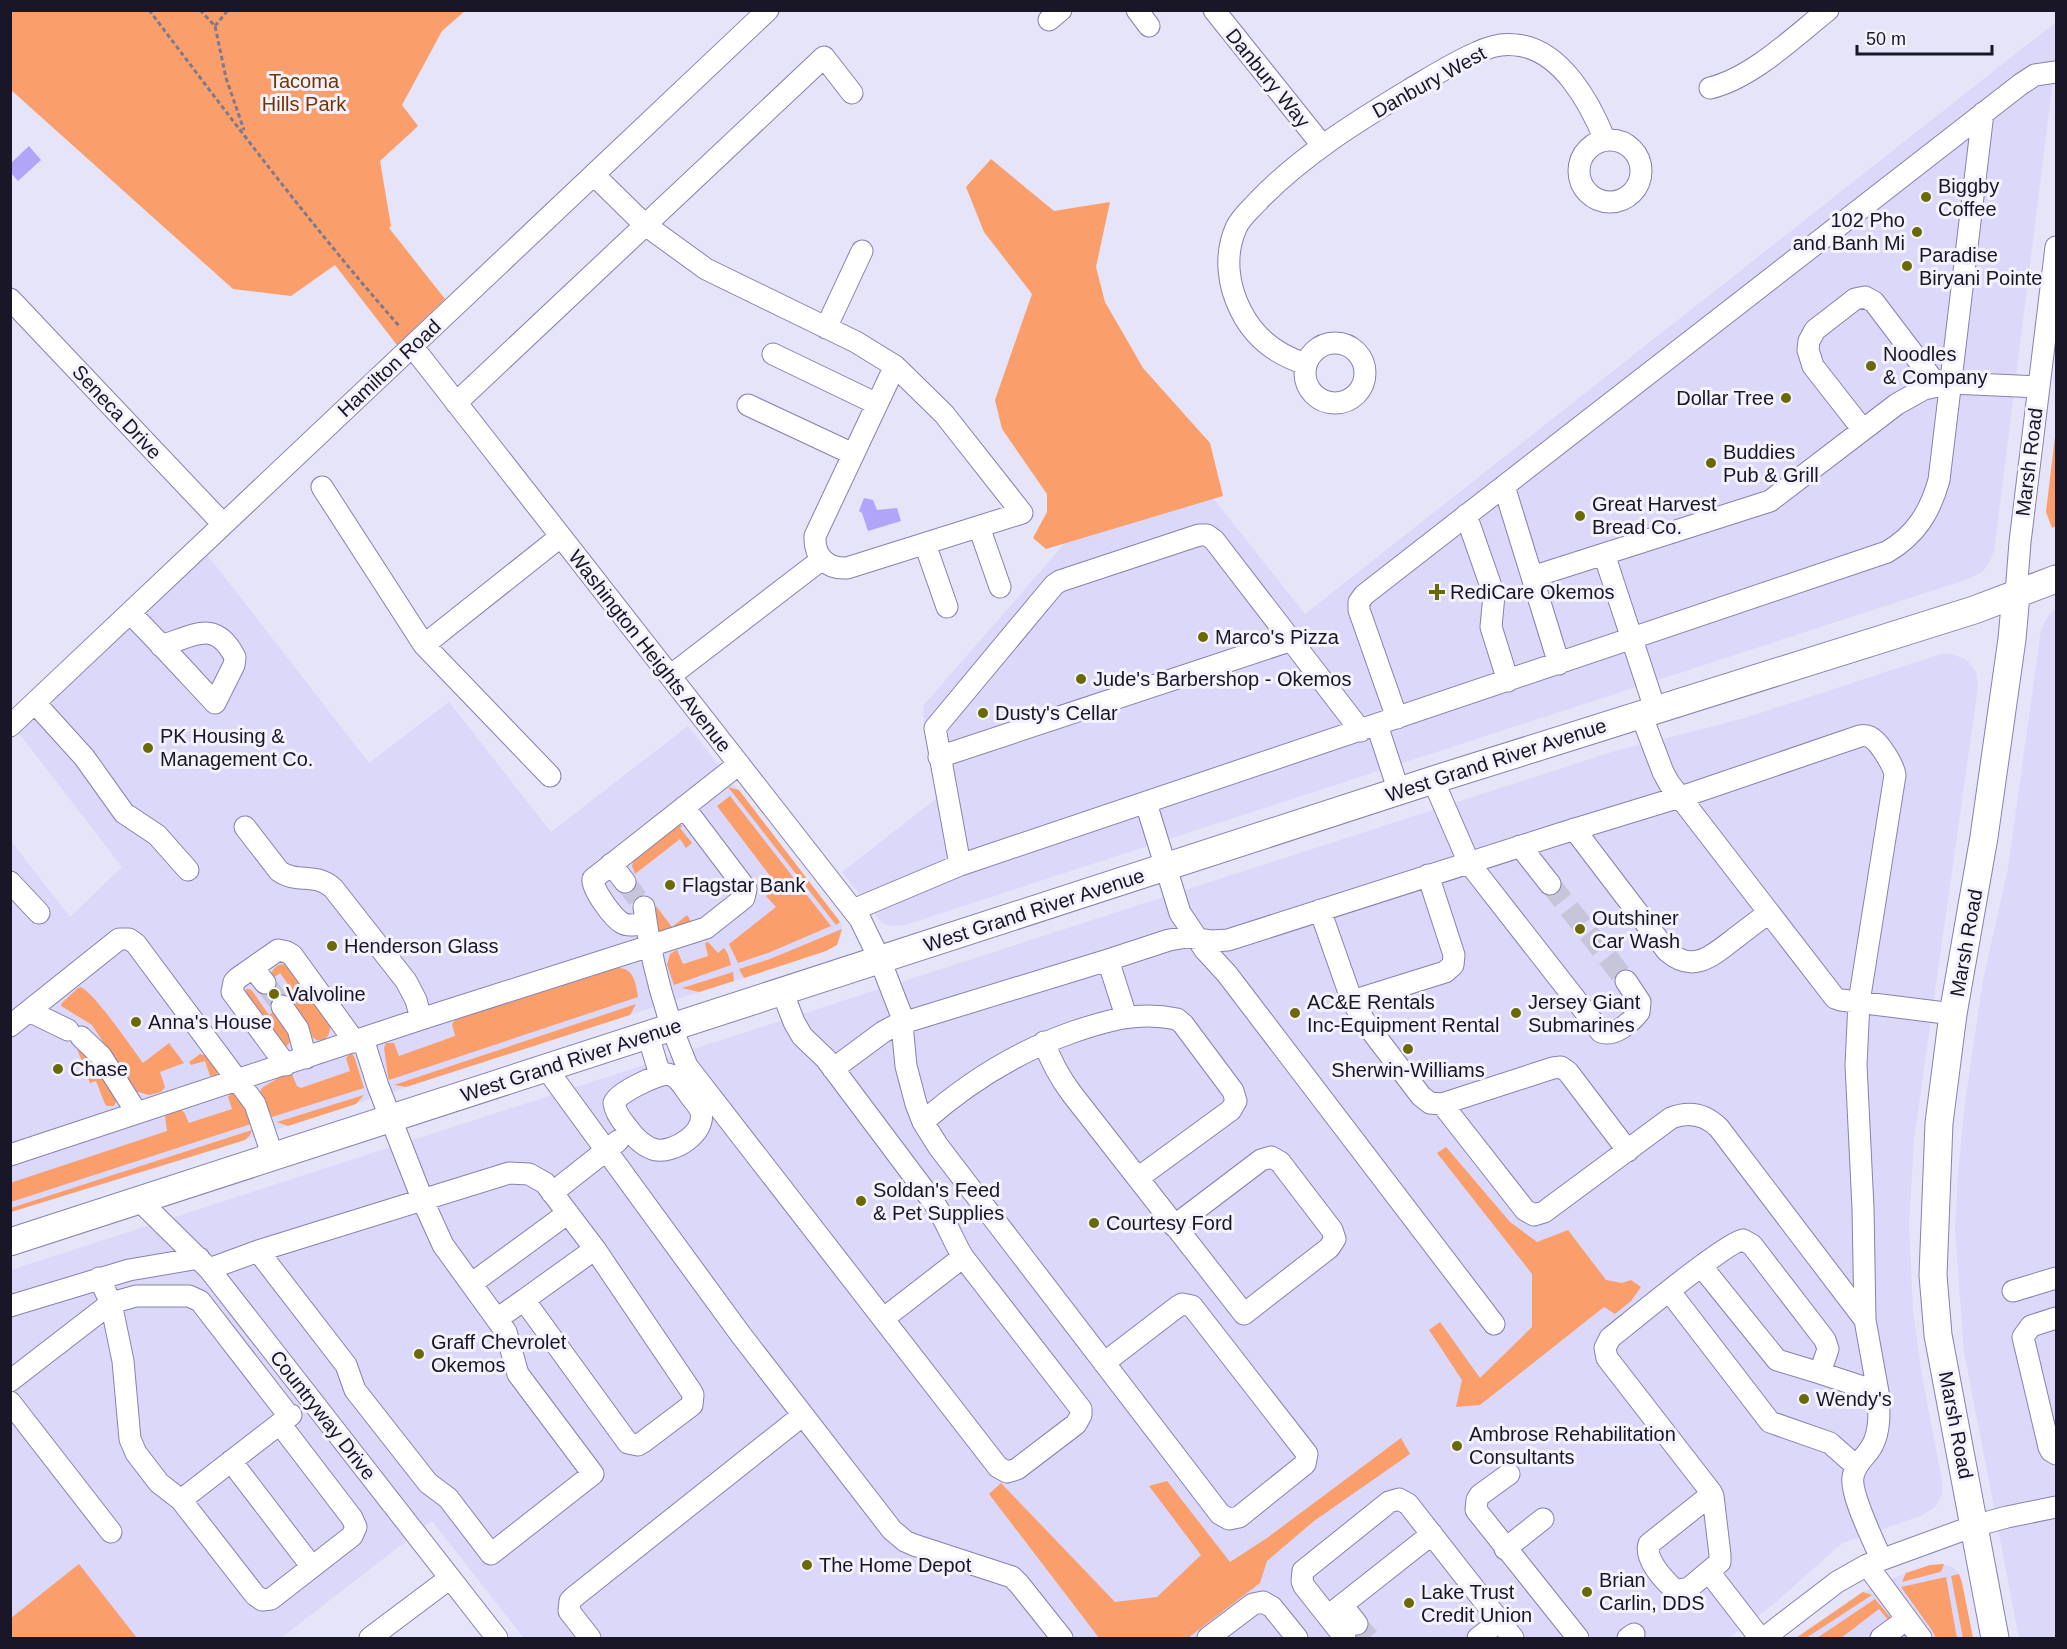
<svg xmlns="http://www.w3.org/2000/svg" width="2067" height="1649" font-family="Helvetica,sans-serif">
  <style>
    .built { fill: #dbd8fa }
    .green { fill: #fa9e6b }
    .water { fill: #b0a5f8 }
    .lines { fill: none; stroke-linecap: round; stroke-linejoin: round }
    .minor-tunnel { stroke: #c6c5d9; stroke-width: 21; stroke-dasharray: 21 10; stroke-linecap: butt }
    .minor-casing { stroke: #8681af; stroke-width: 23 }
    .major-casing { stroke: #8681af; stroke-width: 29 }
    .path { stroke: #7c7a8c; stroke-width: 3; stroke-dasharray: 4.5 3; stroke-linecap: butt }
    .minor { stroke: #fff; stroke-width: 21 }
    .major { stroke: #fff; stroke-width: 27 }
    .poi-dot { fill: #696905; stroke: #f3f2fd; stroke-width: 2 }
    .labels { text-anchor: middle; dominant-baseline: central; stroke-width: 6; stroke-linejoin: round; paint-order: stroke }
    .street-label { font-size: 20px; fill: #181627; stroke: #f3f2fd }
    .park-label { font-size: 20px; fill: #753403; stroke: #f3f2fd }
    .poi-label { font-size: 20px; fill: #181627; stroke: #f3f2fd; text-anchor: start }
  </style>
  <rect width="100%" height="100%" fill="#e5e4f8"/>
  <path class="built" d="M 2056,22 L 2056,55 L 1994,552 L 1987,566 L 1982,572 L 1968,579 L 905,925 L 890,926 L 882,923 L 842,872 L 937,798 L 923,714 L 924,705 L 1086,519 L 1163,435 L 1305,614 Z
    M 206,553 L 369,763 L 449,702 L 551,832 L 688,726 L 838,918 L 842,925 L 840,939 L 837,945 L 826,951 L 179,1161 L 11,1212 L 10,840 L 70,917 L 122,867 L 18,732 Z
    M 2056,608 L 2056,1638 L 2019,1638 L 1964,1351 L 1955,1229 L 1958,1172 L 1965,1103 L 1983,980 L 2008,869 L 2041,630 L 2048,616 Z
    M 1941,654 L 1950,654 L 1966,659 L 1976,672 L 1978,687 L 1914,1140 L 1909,1224 L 1913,1311 L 1922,1376 L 1942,1481 L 1942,1495 L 1935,1507 L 1923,1515 L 1842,1543 L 1775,1603 L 1729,1638 L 524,1638 L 432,1521 L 281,1638 L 137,1638 L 79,1565 L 11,1618 L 11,1270 L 1615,751 L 1745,718 Z
    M 1942,1564 L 1954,1568 L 1961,1577 L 1973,1638 L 1796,1638 L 1860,1593 L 1906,1573 Z"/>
  <path class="green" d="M 11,10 L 465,11 L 442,31 L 402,105 L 418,126 L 380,161 L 391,226 L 389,228 L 445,299 L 397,345 L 335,265 L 291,296 L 233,289 L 11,90 Z
    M 991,159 L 1054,211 L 1110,202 L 1096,267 L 1105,302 L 1143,368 L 1210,443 L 1223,496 L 1046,549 L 1033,538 L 1047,512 L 1047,494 L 1002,429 L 995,400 L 1032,294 L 984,232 L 966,187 Z
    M 2056,428 L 2056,526 L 2052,528 L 2046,512 Z
    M 728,787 L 739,790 L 840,922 L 836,925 Z
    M 730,796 L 831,926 L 768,953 L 738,963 L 729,944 L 776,907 L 766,896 L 777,885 L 717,806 Z
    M 679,825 L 683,826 L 680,828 L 692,843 L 686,848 L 680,839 L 635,874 L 632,866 L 634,859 Z
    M 656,906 L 672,927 L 687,915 L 691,921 L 662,933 L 651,926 Z
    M 842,929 L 837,945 L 826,951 L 744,978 L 739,969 L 770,959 Z
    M 708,942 L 718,953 L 724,948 L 728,954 L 731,965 L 674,985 L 667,965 L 670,954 L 677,950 L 683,964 L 708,956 L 705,943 Z
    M 285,964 L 288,966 L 330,1025 C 331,1036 324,1045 313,1038 L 306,1021 L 290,1000 L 296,995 L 280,973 L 273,978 L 271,974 C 274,967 278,964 285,964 Z
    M 617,968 C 634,967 636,984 638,997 L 389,1080 L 388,1076 L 384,1048 L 386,1043 L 394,1043 L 399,1056 L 455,1036 L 452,1024 L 455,1020 Z
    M 733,972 L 734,981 L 699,992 L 682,988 Z
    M 81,987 C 95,994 132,1048 143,1063 L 169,1043 L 184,1063 L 160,1072 L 165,1087 L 161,1092 L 149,1095 L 135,1091 L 92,1025 L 61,1006 L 62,1003 L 78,988 Z
    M 246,989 L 250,989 L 253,992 L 269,1015 L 273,1012 L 289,1034 L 291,1041 L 285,1048 L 243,996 Z
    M 636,1004 L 630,1015 L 406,1087 L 394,1085 Z
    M 76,1046 L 79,1047 L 117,1099 L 114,1106 L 107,1106 L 105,1104 L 96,1081 L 90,1083 Z
    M 351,1053 L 354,1056 L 364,1088 L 272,1117 L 261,1094 L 260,1091 L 263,1087 L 287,1073 L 292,1074 L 297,1086 L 301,1088 L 350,1071 L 346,1058 Z
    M 200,1054 L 205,1055 L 217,1071 L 217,1075 L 210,1076 L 205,1061 L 191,1065 L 189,1062 Z
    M 231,1093 L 237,1095 L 249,1116 L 251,1124 L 11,1202 L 10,1183 L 167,1131 L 165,1116 L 180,1109 L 184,1112 L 189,1123 L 232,1109 L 228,1097 Z
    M 364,1095 L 356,1104 L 288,1126 L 277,1122 Z
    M 252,1130 L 250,1135 L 245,1140 L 11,1212 L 11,1208 Z
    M 1446,1147 L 1510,1222 L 1537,1242 L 1568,1230 L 1606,1280 L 1622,1283 L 1631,1280 L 1641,1287 L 1631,1301 L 1615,1314 L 1604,1307 L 1480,1405 L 1456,1407 L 1462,1380 L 1429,1330 L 1440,1322 L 1480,1378 L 1532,1327 L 1532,1274 L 1437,1153 Z
    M 1401,1438 L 1410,1454 L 1314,1521 L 1267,1561 L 1260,1583 L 1188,1638 L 1099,1638 L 989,1494 L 1001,1483 L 1115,1602 L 1157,1597 L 1201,1555 L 1149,1486 L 1167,1481 L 1230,1562 L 1267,1538 Z
    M 79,1564 L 137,1638 L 11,1638 L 11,1618 Z
    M 1944,1564 L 1942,1570 L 1940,1572 L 1902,1582 L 1906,1573 L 1930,1565 Z
    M 1959,1574 L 1962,1583 L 1973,1638 L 1963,1638 L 1951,1576 Z
    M 1946,1577 L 1957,1638 L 1936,1638 L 1931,1629 L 1901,1587 Z
    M 1863,1592 L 1872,1595 L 1806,1638 L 1796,1638 Z
    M 1875,1599 L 1891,1618 L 1888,1620 L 1879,1609 L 1841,1638 L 1817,1638 Z"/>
  <path class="water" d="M 29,146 L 41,160 L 18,181 L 11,173 L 11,163 Z
    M 864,498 L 873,500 L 877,510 L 897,508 L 901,521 L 868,531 L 862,513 L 859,511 Z"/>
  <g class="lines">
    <path class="minor-tunnel" d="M 625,882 L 644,907
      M 1550,884 L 1626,981
      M 265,983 L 282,1006
      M 1357,1624 L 1369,1638"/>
    <g class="minor-casing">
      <path id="minor" d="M 1137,10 L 1149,26
        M 1214,10 L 1322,145
        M 1049,20 L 1061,10
        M 1710,88 C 1752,78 1794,37 1828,10
        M1579 171a31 31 0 1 1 62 0a31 31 0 1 1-62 0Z
        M 594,175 L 644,224 L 706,269 L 856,342 L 895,366 L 944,414 L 1022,513 L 847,568 C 826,569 814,556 815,536 L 895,366
        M 10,299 L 223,524
        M 826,328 L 862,251
        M1305 373a30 30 0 1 1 60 0a30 30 0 1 1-60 0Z
        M 412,346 L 860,919 L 880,960 L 901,1014 L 906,1066 L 916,1104 L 923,1122 L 938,1146 L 1220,1514 L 1229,1519 L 1239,1517 L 1305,1464 L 1307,1454 L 1304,1450 L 1192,1306 L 1182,1304 L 1177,1307 L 1104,1363
        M 773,354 L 877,404
        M 1306,364 C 1277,355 1255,339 1241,311 C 1228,286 1224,255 1236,228 C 1240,218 1252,208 1259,200 C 1303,155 1356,122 1409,90 C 1431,77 1453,63 1476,53 C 1488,47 1503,43 1516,45 C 1561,49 1590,103 1605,140
        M 456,403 L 824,57 L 852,93
        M 748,405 L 853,454
        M 1863,430 L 1813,366 L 1808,350 L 1809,341 L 1815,330 L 1855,299 L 1865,297 L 1874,302 L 1937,385
        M 1504,486 L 1559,664
        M 322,487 L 424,645 L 550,776
        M 1466,515 L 1494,595 L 1491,627 L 1508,681
        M 979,527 L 1000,587
        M 925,544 L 947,607
        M 1604,554 L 1655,709
        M 1532,577 L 1770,501 L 1897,404 L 1924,389 L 1951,383 L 2038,387
        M 2016,594 L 2020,542 L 2056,247
        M 130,613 C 159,642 187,673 215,703 L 234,665 L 235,657 C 215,618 194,636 161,646
        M 424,645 L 560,537
        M 670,676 L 821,560
        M 35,703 L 84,757 L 124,813 L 157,835 L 188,870
        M 1641,714 L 1663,772 L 1669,783 L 1835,998 L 1841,1000 L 1953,1014
        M 1397,718 L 1359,610 L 1359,602 L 1364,595 L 2021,84 L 2035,75 L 2056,72
        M 1377,725 L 1399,792
        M 10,726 L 768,10
        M 939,757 L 1292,640
        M 1433,780 L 1469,863 L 1601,1032 C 1615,1037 1631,1022 1639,1012 L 1640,1002 L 1626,981
        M 1146,803 L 1180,913 L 1205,950 L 1227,974 L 1494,1324
        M 245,827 L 279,871 C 297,884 315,872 333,888 L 406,981 L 416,1000 L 421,1019
        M 1574,829 L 1667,951 C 1693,974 1712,956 1734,939 C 1746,930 1757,921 1769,913
        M 1520,846 L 1550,884
        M 611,864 L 625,882
        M 960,865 L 935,728 L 1054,585 L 1060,581 L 1199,535 L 1207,535 L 1214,540 L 1361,731
        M 10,882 L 39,913
        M 644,907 C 651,963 665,1014 687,1066 L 998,1467 L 1007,1472 L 1017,1469 L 1076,1424 L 1081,1415 L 1081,1409 L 963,1257 C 952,1239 946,1220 934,1203 L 826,1059 L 802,1036 L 794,1022 L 782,991
        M 853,910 L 960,865 L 1887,552 C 1916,535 1930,512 1939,480 L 1983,113
        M 1320,910 L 1352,1001 L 1445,972 L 1453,965 L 1454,955 L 1428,875
        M 646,923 C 638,924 629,927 622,923 C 613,918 591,888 593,879 L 739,764
        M 1108,960 L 1126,1016
        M 253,968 L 265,983
        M 1352,1001 L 1367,1025 L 1421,1096 L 1430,1103 L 1442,1104 L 1553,1068 L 1561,1067 L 1568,1072 L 1628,1151
        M 282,1006 L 298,1029 L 306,1058
        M 29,1011 L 68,1030
        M 10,1026 L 119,939 L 129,939 L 136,944 L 255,1104 L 273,1157
        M 648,1035 L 660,1075
        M 81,1037 L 101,1056 L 137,1113
        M 1044,1042 C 1051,1062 1060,1078 1072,1094 L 1244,1314 L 1329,1248 L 1335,1239 L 1332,1230 L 1280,1162 L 1271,1157 L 1261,1160 L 1174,1226
        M 286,1065 L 232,992 L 234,982 L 238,978 L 278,950 L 287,952 L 292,955 L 355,1042
        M 546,1068 L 741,1335 L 892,1530 L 905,1541 L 914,1545 L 1012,1577 L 1019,1584 L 1062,1638
        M 833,1069 L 883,1032 L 896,1025 L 1108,960 L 1169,940 L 1187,937 L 1212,941 L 1228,940 L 1559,834 L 1693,793 L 1860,736 C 1864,735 1866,735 1870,737 C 1879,741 1894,766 1895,775 L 1859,1002 L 1856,1065 L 1863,1208 L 1865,1320 L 1878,1392
        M 668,1074 C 679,1076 684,1088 691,1097 C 694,1101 699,1106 701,1112 C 706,1133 674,1153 656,1150 C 644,1147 634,1137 627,1127 C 621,1120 615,1112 614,1103 C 618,1092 656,1075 668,1074 Z
        M 1442,1104 L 1525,1210 L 1534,1215 L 1544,1212 L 1671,1118 C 1689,1111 1705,1114 1719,1128 L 1865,1320
        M 923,1122 C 968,1082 1016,1052 1073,1032 C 1109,1020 1138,1011 1177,1019 L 1183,1024 L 1233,1091 L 1236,1101 L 1231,1110 L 1138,1178
        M 10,1155 L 421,1019 L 706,928 L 744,898 L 746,889 L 684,807
        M 552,1193 L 618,1141
        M 139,1200 L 209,1269 L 497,1638
        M 258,1251 L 509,1173 L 529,1174 L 545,1183 L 595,1249 L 691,1391 L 693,1395 L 692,1405 L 643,1442 L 638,1445 L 628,1443 L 524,1300 L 497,1319
        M 1702,1267 L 1777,1360 L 1820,1373
        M 209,1269 L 258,1251 L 346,1365 L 355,1390 L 428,1483 L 448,1498 L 491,1554 L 593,1474 L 518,1374 L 506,1332 L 443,1245 L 423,1201 L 378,1086 L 363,1039
        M 99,1278 L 111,1303 L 123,1361 L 130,1439 L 136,1453 L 159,1483 L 181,1500 L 255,1595 L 262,1600 L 271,1599 L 352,1536 L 356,1527 L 352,1518 L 280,1424
        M 471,1284 L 568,1213
        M 2013,1291 L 2056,1278
        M 1670,1292 L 1770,1422 L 1830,1443 L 1856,1466
        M 524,1300 L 595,1249
        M 10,1306 L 129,1270 L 199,1258
        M 2056,1318 L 2031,1326 L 2023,1337 L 2049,1447 L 2051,1451 L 2056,1454
        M 883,1319 L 963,1257
        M 10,1381 L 111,1303 L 136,1296 L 189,1296 L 200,1301 L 289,1416
        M 10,1402 L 111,1532
        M 231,1461 L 312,1567
        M 1509,1474 L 1480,1495 L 1477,1500 L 1476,1510 L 1578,1638
        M 1712,1494 L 1649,1544 C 1644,1559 1664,1580 1674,1589 L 1679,1590 L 1689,1588 L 1720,1562 L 1720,1555 L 1713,1496 L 1711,1492 L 1607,1358 L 1605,1348 L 1610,1338 C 1629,1323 1728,1241 1743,1240 L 1752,1245 L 1825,1340 L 1828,1349 L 1820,1373 L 1878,1392 C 1879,1409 1881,1430 1872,1446 C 1866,1457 1855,1463 1853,1477 C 1850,1495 1874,1541 1881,1559
        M 181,1500 L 291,1415
        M 1505,1549 L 1543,1519
        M 1867,1565 L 1921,1638
        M 1709,1572 L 1760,1638
        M 1342,1605 L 1357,1624
        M 1328,1616 L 1432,1534
        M 370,1638 L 450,1578
        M 590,1638 L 569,1611 L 570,1601 L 574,1597 L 803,1415
        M 1208,1638 L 1253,1604 L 1263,1602 L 1272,1607 L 1297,1638
        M 1345,1638 L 1304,1586 L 1302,1581 L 1303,1571 L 1389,1502 L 1399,1499 L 1408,1504 L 1513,1638
        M 1478,1638 L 1500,1621
        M 1628,1638 L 1634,1634
        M 1764,1638 L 1837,1582 L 1867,1565 L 1974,1526 L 2007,1517 L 2056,1507
        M 1881,1638 L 1907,1619"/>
    </g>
    <g class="major-casing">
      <path id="major" d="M 10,1242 L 1433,780 L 1974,610 L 2056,579
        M 1995,1638 L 1938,1335 L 1933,1275 L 1939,1123 L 1953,1014 L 1984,837 L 2012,639 L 2016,594"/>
    </g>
    <path class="path" d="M 149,10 C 230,117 311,226 400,327
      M 200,10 L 215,26 L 226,78 L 244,130
      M 215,26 L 228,10"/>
    <use href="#minor" class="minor"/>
    <use href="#major" class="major"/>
  </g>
  <g class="poi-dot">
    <circle cx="1926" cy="197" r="6"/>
    <circle cx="1917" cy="232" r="6"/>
    <circle cx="1907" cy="266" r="6"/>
    <circle cx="1871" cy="366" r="6"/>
    <circle cx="1786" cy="398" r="6"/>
    <circle cx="1711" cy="463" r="6"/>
    <circle cx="1580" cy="516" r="6"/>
    <path d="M1434 583h6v6h6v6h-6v6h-6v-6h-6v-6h6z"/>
    <circle cx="1203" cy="637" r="6"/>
    <circle cx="1081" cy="679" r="6"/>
    <circle cx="983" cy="713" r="6"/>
    <circle cx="148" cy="748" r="6"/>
    <circle cx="670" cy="885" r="6"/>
    <circle cx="1580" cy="929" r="6"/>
    <circle cx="332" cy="946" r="6"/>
    <circle cx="274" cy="994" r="6"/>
    <circle cx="1295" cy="1013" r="6"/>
    <circle cx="1516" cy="1013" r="6"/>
    <circle cx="136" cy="1022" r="6"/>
    <circle cx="1408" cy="1049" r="6"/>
    <circle cx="58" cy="1069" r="6"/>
    <circle cx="861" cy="1201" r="6"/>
    <circle cx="1094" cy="1223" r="6"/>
    <circle cx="419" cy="1354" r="6"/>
    <circle cx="1804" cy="1399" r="6"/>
    <circle cx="1457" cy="1446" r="6"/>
    <circle cx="807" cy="1565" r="6"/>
    <circle cx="1587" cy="1592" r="6"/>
    <circle cx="1409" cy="1603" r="6"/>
  </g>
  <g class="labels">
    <g class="street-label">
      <text transform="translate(1268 78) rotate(51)">Danbury Way</text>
      <text transform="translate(1429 82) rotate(-29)">Danbury West</text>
      <text transform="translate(389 368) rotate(-43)">Hamilton Road</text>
      <text transform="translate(117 412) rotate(47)">Seneca Drive</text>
      <text transform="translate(2029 462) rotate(-83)">Marsh Road</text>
      <text transform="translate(650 651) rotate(52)">Washington Heights Avenue</text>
      <text transform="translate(1496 760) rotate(-18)">West Grand River Avenue</text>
      <text transform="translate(1034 910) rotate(-18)">West Grand River Avenue</text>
      <text transform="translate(1966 943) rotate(-80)">Marsh Road</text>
      <text transform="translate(571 1060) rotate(-18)">West Grand River Avenue</text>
      <text transform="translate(323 1415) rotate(52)">Countryway Drive</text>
      <text transform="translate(1956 1425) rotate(79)">Marsh Road</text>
    </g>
    <g class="park-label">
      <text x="304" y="81">Tacoma<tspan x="304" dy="23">Hills Park</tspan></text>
    </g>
    <g class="poi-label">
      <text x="1938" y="186">Biggby<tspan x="1938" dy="23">Coffee</tspan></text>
      <text x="1905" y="220" text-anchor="end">102 Pho<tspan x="1905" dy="23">and Banh Mi</tspan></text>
      <text x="1919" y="255">Paradise<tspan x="1919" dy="23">Biryani Pointe</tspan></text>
      <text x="1883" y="354">Noodles<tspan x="1883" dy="23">&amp; Company</tspan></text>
      <text x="1774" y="398" text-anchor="end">Dollar Tree</text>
      <text x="1723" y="452">Buddies<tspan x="1723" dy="23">Pub &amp; Grill</tspan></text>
      <text x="1592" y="504">Great Harvest<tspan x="1592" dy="23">Bread Co.</tspan></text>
      <text x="1450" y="592">RediCare Okemos</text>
      <text x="1215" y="637">Marco's Pizza</text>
      <text x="1093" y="679">Jude's Barbershop - Okemos</text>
      <text x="995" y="713">Dusty's Cellar</text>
      <text x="160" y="736">PK Housing &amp;<tspan x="160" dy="23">Management Co.</tspan></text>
      <text x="682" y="885">Flagstar Bank</text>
      <text x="1592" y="918">Outshiner<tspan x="1592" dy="23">Car Wash</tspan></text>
      <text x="344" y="946">Henderson Glass</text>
      <text x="286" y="994">Valvoline</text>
      <text x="1307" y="1002">AC&amp;E Rentals<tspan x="1307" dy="23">Inc-Equipment Rental</tspan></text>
      <text x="1528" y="1002">Jersey Giant<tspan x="1528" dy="23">Submarines</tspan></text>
      <text x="148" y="1022">Anna's House</text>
      <text x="70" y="1069">Chase</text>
      <text x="1408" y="1070" text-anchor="middle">Sherwin-Williams</text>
      <text x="873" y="1190">Soldan's Feed<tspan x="873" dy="23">&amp; Pet Supplies</tspan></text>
      <text x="1106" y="1223">Courtesy Ford</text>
      <text x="431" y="1342">Graff Chevrolet<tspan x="431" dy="23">Okemos</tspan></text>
      <text x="1816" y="1399">Wendy's</text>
      <text x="1469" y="1434">Ambrose Rehabilitation<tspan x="1469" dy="23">Consultants</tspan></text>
      <text x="819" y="1565">The Home Depot</text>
      <text x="1599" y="1580">Brian<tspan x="1599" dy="23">Carlin, DDS</tspan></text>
      <text x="1421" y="1592">Lake Trust<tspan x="1421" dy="23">Credit Union</tspan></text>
    </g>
  </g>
  <rect width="2067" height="1649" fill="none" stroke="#181627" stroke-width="24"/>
  <path d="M1857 45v9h135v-9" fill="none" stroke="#181627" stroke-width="3"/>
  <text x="1866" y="45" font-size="18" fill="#181627" stroke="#f3f2fd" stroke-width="4.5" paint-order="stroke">50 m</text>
</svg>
